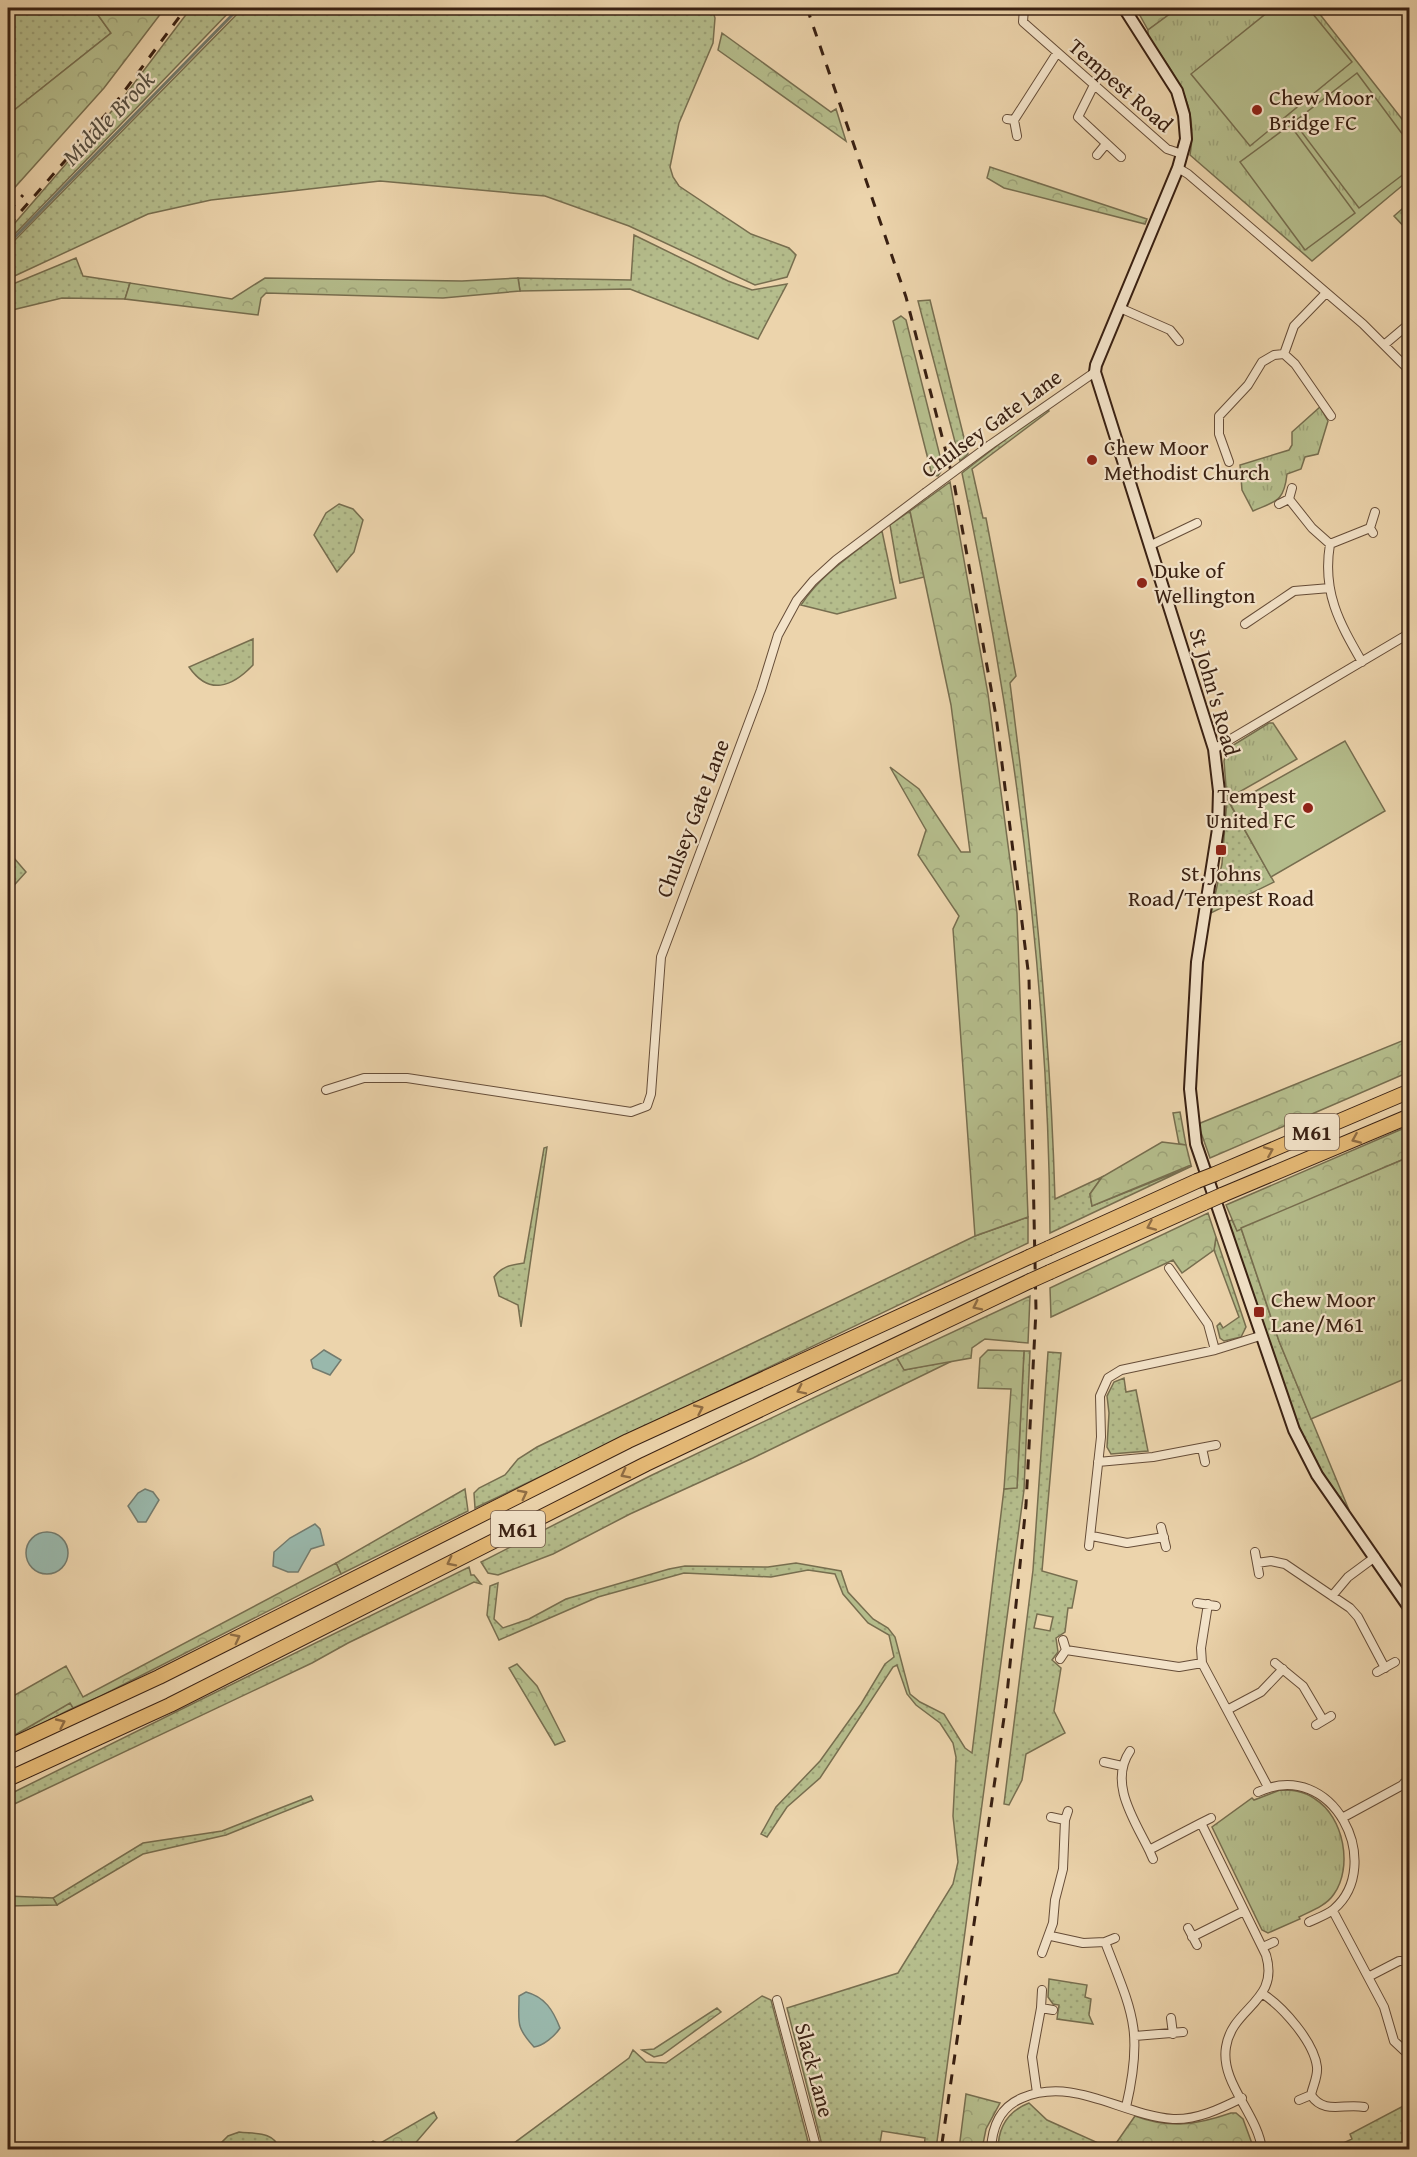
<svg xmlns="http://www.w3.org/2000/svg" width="1417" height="2157" font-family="'Gentium Book Plus',serif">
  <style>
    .grass { fill: url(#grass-dots); stroke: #776e4f; stroke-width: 1.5; fill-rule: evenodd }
    .forest { fill: url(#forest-crowns); stroke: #776e4f; stroke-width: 1.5 }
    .park { fill: url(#park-tufts); stroke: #776e4f; stroke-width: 1.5 }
    .garden { fill: #b5bd8c; stroke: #776e4f; stroke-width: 1.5 }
    .water { fill: #99b8ac; stroke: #737b6e; stroke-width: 1.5 }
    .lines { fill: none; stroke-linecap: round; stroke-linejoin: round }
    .stream { stroke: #737b6e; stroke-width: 3 }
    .street-casing { stroke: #664d38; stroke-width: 10 }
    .secondary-casing { stroke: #392012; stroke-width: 14 }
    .highway-casing { stroke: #392012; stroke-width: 16 }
    .street { stroke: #f3e3c9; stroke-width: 8 }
    .secondary { stroke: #f3e3c9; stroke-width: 10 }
    .highway { stroke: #e6ba76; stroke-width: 14 }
    .rail { stroke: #392012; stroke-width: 3; stroke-dasharray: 10 10; stroke-linecap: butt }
    .street-bridge-casing { stroke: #664d38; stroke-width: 10; stroke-linecap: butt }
    .highway-bridge-casing { stroke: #392012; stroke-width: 16; stroke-linecap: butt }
    .street-bridge { stroke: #f3e3c9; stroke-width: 8 }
    .highway-bridge { stroke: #e6ba76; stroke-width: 14 }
    .oneway { stroke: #906d44 }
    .poi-dot { fill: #8f2418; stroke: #f3e3c9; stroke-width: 2 }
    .labels { text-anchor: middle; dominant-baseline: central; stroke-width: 4.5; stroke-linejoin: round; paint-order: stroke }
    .shield { fill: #f3e3c9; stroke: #715a49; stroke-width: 1.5 }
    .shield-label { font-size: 21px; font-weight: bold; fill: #392012 }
    .street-label { font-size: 22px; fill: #392012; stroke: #f3e3c9 }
    .poi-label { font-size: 22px; fill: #392012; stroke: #f3e3c9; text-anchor: start }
    .water-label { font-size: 24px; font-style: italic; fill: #564e40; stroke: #f3e3c9 }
  </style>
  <defs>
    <pattern id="grass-dots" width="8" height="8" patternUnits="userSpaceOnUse" patternTransform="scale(1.5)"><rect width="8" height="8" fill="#b5bd8c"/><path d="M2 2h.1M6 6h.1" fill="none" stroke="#9ca278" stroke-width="1.8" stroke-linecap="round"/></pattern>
    <pattern id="forest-crowns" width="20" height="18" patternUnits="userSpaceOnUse" patternTransform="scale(1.5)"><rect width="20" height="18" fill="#b5bd8c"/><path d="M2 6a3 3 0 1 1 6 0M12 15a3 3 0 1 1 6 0" fill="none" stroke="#9ca278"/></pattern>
    <pattern id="park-tufts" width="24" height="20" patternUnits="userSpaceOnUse" patternTransform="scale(1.5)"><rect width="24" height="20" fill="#b5bd8c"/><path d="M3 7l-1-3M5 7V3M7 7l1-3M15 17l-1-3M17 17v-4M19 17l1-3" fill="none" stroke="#9ca278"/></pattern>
  </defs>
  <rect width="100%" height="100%" fill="#ecd4ac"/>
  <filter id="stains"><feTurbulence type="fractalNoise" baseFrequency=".00333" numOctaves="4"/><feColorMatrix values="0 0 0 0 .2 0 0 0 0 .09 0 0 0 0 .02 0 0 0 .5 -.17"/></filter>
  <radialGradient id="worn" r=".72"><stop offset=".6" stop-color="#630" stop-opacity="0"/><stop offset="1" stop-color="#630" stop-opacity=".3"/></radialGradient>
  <path class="grass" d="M 8,8 L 93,8 L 111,33 L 8,115 Z
    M 191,8 L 233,8 L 10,239 L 8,231 L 123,98 Z
    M 243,8 L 712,8 L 715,18 L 713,43 L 679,123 L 670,167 L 673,177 L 679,186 L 751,234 L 789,248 L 796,255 L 787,277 L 755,285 L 629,226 L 545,196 L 380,181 L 211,200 L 148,214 L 8,279 L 8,264 L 13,242 Z
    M 1409,203 L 1409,232 L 1394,216 Z
    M 634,235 L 728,281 L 752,290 L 787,284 L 758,339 L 630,289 L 520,291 L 518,278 L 631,280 Z
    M 76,258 L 83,276 L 130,283 L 125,299 L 62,298 L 8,311 L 8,286 Z
    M 930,300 L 968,454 L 960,461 L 918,301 Z
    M 1047,407 L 1049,411 L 972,469 L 983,518 L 986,518 L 1016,676 L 1010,683 C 1032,854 1050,1026 1055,1199 L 1102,1177 L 1090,1194 L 1092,1206 L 1192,1166 L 1050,1233 C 1049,977 1014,723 962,473 Z
    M 339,504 L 353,509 L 363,520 L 354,552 L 337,572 L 314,535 L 326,513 Z
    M 910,511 L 924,577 L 900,583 L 890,525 Z
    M 882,531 L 896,598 L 837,614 L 801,605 C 821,574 853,554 882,531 Z
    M 253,639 L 253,665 C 232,687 209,696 189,667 Z
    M 1227,799 L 1274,882 L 1211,913 L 1222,864 Z
    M 8,851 L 26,872 L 8,892 Z
    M 1180,1112 L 1186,1145 L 1179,1144 L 1173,1113 Z
    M 547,1147 L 521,1327 L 518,1305 L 499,1296 L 494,1277 C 502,1266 511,1265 524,1263 L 544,1148 Z
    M 1028,1217 L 1028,1243 L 475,1508 L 474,1493 L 479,1488 L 505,1475 L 518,1459 L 537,1447 L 975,1236 Z
    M 1232,1220 L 1237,1230 L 1241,1228 L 1279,1341 L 1349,1510 L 1323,1474 L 1297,1423 L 1227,1222 Z
    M 1216,1237 L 1246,1327 L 1241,1337 L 1224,1341 L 1220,1338 L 1217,1326 L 1220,1323 L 1223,1328 L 1239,1317 L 1214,1250 Z
    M 1024,1351 L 1030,1351 L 1024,1490 L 936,2149 L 924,2149 L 925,2138 L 882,2131 L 879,2149 L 823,2149 L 787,2008 L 898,1973 L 953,1884 L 958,1862 L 953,1816 L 956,1757 L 953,1743 L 940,1723 L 916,1705 L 907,1694 L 897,1665 L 893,1667 L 820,1778 L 787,1807 L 767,1837 L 761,1834 L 776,1807 L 820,1761 L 861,1704 L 885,1664 L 894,1657 L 889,1635 L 868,1623 L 843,1594 L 835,1574 L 808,1570 L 771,1577 L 684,1573 L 598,1597 L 499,1640 L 487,1615 L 490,1586 L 498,1583 L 494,1619 L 503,1628 L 529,1619 L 566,1599 L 669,1569 L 685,1566 L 768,1567 L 796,1563 L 841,1571 L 848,1592 L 873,1619 L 888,1628 L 895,1637 L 910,1694 L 920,1702 L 944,1714 L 965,1748 L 972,1753 L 1004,1489 L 1017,1487 Z
    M 1048,1352 L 1061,1353 L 1042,1571 L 1077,1581 L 1072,1608 L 1068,1608 L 1065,1632 L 1056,1638 L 1058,1652 L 1052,1660 L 1061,1668 L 1054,1711 L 1065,1733 L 1026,1754 L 1022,1780 L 1009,1805 L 1004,1804 L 1033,1570 ZM 1037,1614 L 1053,1617 L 1050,1631 L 1034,1628 Z
    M 897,1358 L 905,1370 L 954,1360 L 753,1458 L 630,1514 L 553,1554 L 498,1575 L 488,1573 L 481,1562 L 650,1476 Z
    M 1124,1378 L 1126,1392 L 1136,1390 L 1148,1451 L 1111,1454 L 1107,1447 L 1109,1413 L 1107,1396 L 1114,1382 Z
    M 465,1489 L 468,1511 L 341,1574 L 336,1563 Z
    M 469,1567 L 471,1575 L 474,1575 L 481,1584 L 474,1582 L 348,1643 L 312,1663 L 8,1807 L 8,1795 Z
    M 71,1702 L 73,1708 L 8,1741 L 8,1739 Z
    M 311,1796 L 313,1800 L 226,1835 L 143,1854 L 57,1905 L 53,1898 L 143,1843 L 222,1831 Z
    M 1049,1979 L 1087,1985 L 1085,1997 L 1091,1999 L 1089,2015 L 1093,2024 L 1057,2019 L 1059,2005 L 1053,2004 L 1048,1997 Z
    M 762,1996 L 771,2000 L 810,2149 L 506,2149 L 629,2058 L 633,2050 L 646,2062 L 666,2063 Z
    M 1029,2103 L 1047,2120 L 1105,2146 L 1103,2150 L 998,2150 C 998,2128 1008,2111 1029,2103 Z
    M 1409,2103 L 1409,2149 L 1331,2149 L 1352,2139 L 1350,2134 Z
    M 239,2132 C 256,2134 273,2131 280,2149 L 215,2149 L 228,2136 Z"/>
  <path class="forest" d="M 93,8 L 165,8 L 104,88 L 8,195 L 8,115 L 111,33 Z
    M 1141,8 L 1178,8 L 1148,30 L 1137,10 Z
    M 722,33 L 831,112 L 836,109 L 846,141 L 718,50 Z
    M 990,167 L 1147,219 L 1145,224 L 1004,188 L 987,178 Z
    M 265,278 L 462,281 L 518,278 L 520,291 L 443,298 L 266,293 L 261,298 L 258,315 L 125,299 L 130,283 L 232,299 Z
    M 901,316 L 906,320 L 943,468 L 938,476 L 932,475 L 893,321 Z
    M 950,482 L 988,694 L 1017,913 L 1028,1217 L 975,1236 L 953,929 L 959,916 L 918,855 L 926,830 L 890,767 L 919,789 L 961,852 L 970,852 L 951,705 L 910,511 Z
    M 1409,1038 L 1409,1072 L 1210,1158 L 1198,1124 Z
    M 1409,1126 L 1409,1157 L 1237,1231 L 1226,1205 Z
    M 1162,1142 L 1186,1145 L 1191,1165 L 1092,1206 L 1090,1194 L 1102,1177 Z
    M 1208,1213 L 1216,1237 L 1214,1250 L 1182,1273 L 1173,1260 L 1051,1317 L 1050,1288 Z
    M 1030,1296 L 1028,1343 L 985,1339 L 972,1348 L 971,1358 L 904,1370 L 897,1358 Z
    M 988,1350 L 1024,1351 L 1017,1488 L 1004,1489 L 1011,1389 L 978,1388 L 980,1358 Z
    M 336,1563 L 341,1574 L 101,1696 L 73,1708 L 70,1703 L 8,1739 L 8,1699 L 66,1666 L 83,1697 Z
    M 517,1664 L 537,1686 L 565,1741 L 555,1745 L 509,1668 Z
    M 8,1896 L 53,1898 L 57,1905 L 8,1906 Z
    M 717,2008 L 721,2012 L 662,2055 L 654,2057 L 642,2050 L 654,2049 Z
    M 966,2094 L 1000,2103 L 986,2129 L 982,2149 L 959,2149 Z
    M 434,2112 L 437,2118 L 412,2147 L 362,2149 L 373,2141 L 379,2144 Z
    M 1231,2113 L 1236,2113 L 1243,2119 L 1254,2149 L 1112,2149 L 1135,2116 C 1170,2129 1196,2125 1231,2113 Z"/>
  <path class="park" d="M 1178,8 L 1315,8 L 1409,128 L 1409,180 L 1312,261 L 1190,155 C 1199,103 1175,76 1148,36 L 1148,30 Z
    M 1320,407 L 1328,421 L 1318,454 L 1305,457 L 1301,469 L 1287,474 C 1284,502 1276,501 1253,511 L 1242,490 L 1240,465 L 1289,450 L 1292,445 L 1292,432 Z
    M 1269,723 L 1273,723 L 1297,759 L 1227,799 L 1224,761 L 1227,749 Z
    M 1409,1157 L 1409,1377 L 1311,1419 L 1279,1341 L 1241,1228 Z
    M 1280,1790 C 1293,1790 1304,1791 1315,1799 C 1344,1817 1353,1867 1334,1894 C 1326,1906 1311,1911 1299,1917 L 1300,1919 L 1268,1933 L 1262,1930 L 1212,1827 L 1252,1798 L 1254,1800 Z"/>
  <path class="garden" d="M 1273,8 L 1308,8 L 1352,62 L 1250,146 L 1191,74 Z
    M 1357,73 L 1409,143 L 1409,170 L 1359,208 L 1294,122 Z
    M 1290,125 L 1355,213 L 1305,250 L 1240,162 Z
    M 1345,741 L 1385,811 L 1271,877 L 1231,805 Z"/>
  <path class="water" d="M 324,1350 L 341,1360 L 330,1375 L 313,1368 L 311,1360 Z
    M 145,1489 L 153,1492 L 159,1500 L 146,1522 L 138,1522 L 128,1506 L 138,1493 Z
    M 315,1524 L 320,1529 L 324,1545 L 311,1549 L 298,1572 L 288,1572 L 273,1566 L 274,1552 L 290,1538 Z
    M26 1553a21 21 0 1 1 42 0a21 21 0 1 1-42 0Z
    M 526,1992 C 545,1997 553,2010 560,2028 C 555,2036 543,2046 534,2047 C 515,2026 519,2023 519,1996 Z"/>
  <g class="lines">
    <path class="stream" d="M 8,255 L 11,241 L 239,8"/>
    <g class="street-casing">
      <path id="street" d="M 1024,8 L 1023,22 L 1167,149 L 1182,154
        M 1094,85 L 1078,117 L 1121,157
        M 1007,119 L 1014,120 L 1017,136
        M 1014,120 L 1057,53
        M 1097,155 L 1106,144
        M 1178,168 L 1188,174 L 1363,324 L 1410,371
        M 1120,308 L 1170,330 L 1179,341
        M 1384,345 L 1410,323
        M 1284,354 L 1294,326 L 1326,293
        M 990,445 L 1095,372
        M 1229,462 L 1219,434 L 1219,416 L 1248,385 L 1262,362 L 1274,355 L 1284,354 L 1295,364 L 1331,416
        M 1289,499 L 1312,528 L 1330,544 C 1322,592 1339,622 1362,662
        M 1279,504 L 1289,499 L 1292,488
        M 1373,533 L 1370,528 L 1375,512
        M 1330,544 L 1370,528
        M 1151,545 L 1197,523
        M 1245,624 L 1294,591 L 1330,588
        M 1214,749 L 1410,633
        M 326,1090 L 364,1078 L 407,1078 L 631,1112 L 647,1106 L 651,1094 L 661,957 L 761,690 L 778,635 L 797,600 L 813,581 L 836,560 L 925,493
        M 1169,1268 L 1208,1324 L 1215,1350
        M 1202,1448 L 1205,1462
        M 1098,1462 L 1153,1457 L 1216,1445
        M 1161,1527 L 1166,1547
        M 1092,1536 L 1127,1543 L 1164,1537
        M 1089,1546 L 1101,1437 L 1100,1396 L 1108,1378 L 1121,1370 L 1215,1350 L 1260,1336
        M 1255,1552 L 1259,1574
        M 1257,1563 L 1271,1561 L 1285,1564 L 1350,1608 L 1358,1617 L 1385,1668
        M 1332,1596 L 1348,1577 L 1375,1557
        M 1197,1603 L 1216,1606
        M 1066,1650 L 1179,1667 L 1202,1663 L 1268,1787
        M 1060,1659 L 1066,1650 L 1063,1640
        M 1202,1663 L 1201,1648 L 1208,1604
        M 1275,1663 L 1303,1686 L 1323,1720
        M 1377,1672 L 1395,1662
        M 1227,1710 L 1261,1692 L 1283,1669
        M 1316,1725 L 1331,1716
        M 1130,1751 C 1108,1783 1135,1821 1149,1850 L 1201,1823 L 1266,1955 C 1280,2002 1232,2007 1226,2047 C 1220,2083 1258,2114 1262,2150
        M 1104,1762 L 1122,1766
        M 1404,1783 L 1410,1793
        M 1258,1792 C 1334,1757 1385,1865 1334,1909 C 1327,1915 1317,1918 1309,1922
        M 1051,1817 L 1065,1820
        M 1342,1818 L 1410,1781
        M 1201,1823 L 1211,1818
        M 1149,1850 L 1153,1859
        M 1333,1911 L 1384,2007 L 1394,2041 L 1410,2056
        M 1188,1928 L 1197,1945
        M 1051,1936 L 1083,1943 L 1105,1942 C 1132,2012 1144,2030 1126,2107
        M 1192,1937 L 1244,1911
        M 1105,1942 L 1115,1938
        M 1263,1947 L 1274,1942
        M 1042,1953 L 1053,1923 L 1055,1900 L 1063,1869 L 1065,1820 L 1068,1811
        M 1368,1977 L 1399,1961 L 1410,1961
        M 1263,1994 C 1283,2007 1314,2042 1317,2067 C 1318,2077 1313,2085 1311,2095 C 1324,2115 1344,2103 1364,2107
        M 777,2000 L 817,2150
        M 1041,2008 L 1053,2010
        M 1171,2018 L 1173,2034
        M 1135,2036 L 1183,2032
        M 1037,2093 L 1032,2057 L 1041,2008 L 1042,1990
        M 1299,2100 L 1311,2095
        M 991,2150 C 992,2127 1000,2107 1022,2098 C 1074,2076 1121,2115 1173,2119 C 1197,2120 1220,2109 1242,2098"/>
    </g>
    <g class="secondary-casing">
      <path id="secondary" d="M 1124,8 L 1177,91 L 1184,115 L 1186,139 L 1178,168 L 1096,365 L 1095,372 L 1214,749 L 1219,791 L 1218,829 L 1197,962 L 1190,1089 L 1196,1144 L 1294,1430 L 1317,1475 L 1410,1609"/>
    </g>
    <g class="highway-casing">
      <path id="highway" d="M 1215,1174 L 1410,1091
        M 1222,1195 L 1410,1116
        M 1049,1248 L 1197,1181
        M 1050,1272 L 1204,1203
        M 8,1747 L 159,1677 L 628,1441 L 1029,1257
        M 8,1779 L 170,1705 L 646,1464 L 1030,1281"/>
    </g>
    <use href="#street" class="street"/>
    <use href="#secondary" class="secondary"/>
    <use href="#highway" class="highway"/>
    <path class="rail" d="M 807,8 L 906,297 L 954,483 L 996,716 L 1029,978 L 1036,1310 L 1026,1505 L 1006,1704 L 941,2150
      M 8,212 L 23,195
      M 8,226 L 114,105 L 186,8"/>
    <g class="street-bridge-casing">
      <path id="street-bridge" d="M 925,493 L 990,445"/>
    </g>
    <g class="highway-bridge-casing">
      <path id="highway-bridge" d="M 1197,1181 L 1215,1174
        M 1204,1203 L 1222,1195
        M 1029,1257 L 1049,1248
        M 1030,1281 L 1050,1272"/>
    </g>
    <use href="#street-bridge" class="street-bridge"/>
    <use href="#highway-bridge" class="highway-bridge"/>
  </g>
  <defs><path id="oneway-chevron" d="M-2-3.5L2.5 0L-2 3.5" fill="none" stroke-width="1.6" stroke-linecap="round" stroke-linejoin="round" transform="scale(1.5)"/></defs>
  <g class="oneway">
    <use href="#oneway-chevron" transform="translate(1356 1139) rotate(157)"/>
    <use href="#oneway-chevron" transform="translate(1269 1151) rotate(-23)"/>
    <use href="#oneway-chevron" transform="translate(1151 1226) rotate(156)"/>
    <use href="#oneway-chevron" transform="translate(977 1306) rotate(154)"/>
    <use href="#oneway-chevron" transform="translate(801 1390) rotate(154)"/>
    <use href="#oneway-chevron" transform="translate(699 1409) rotate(-25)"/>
    <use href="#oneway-chevron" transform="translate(625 1474) rotate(153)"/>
    <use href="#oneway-chevron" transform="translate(523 1494) rotate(-27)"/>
    <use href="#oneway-chevron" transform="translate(451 1562) rotate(153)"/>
    <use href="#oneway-chevron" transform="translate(236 1638) rotate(-27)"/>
    <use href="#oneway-chevron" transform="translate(61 1723) rotate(-25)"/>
  </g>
  <g class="poi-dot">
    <circle cx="1257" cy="110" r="6"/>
    <circle cx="1092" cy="460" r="6"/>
    <circle cx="1142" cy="583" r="6"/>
    <circle cx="1308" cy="808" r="6"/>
    <rect x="1215" y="844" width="12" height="12" rx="3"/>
    <rect x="1253" y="1306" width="12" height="12" rx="3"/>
  </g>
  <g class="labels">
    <g class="shield">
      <rect x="1285" y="1114" width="54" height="36" rx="4.5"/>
      <rect x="491" y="1511" width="54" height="36" rx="4.5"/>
    </g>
    <g class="shield-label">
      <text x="1312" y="1132">M61</text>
      <text x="518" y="1529">M61</text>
    </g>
    <g class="street-label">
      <text transform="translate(1121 85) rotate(41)">Tempest Road</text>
      <text transform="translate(991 423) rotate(-36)">Chulsey Gate Lane</text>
      <text transform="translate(1215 692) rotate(74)">St John's Road</text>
      <text transform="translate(692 818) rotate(-69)">Chulsey Gate Lane</text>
      <text transform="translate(815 2070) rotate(75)">Slack Lane</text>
    </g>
    <g class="poi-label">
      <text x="1269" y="97">Chew Moor<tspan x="1269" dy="25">Bridge FC</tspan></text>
      <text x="1104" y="447">Chew Moor<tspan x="1104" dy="25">Methodist Church</tspan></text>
      <text x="1154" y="570">Duke of<tspan x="1154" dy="25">Wellington</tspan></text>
      <text x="1296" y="795" text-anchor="end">Tempest<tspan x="1296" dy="25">United FC</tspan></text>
      <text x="1221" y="873" text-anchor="middle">St. Johns<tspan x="1221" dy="25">Road/Tempest Road</tspan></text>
      <text x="1271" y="1299">Chew Moor<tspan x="1271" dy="25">Lane/M61</tspan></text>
    </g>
    <g class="water-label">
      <text transform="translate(108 118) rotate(-46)">Middle Brook</text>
    </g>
  </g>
  <rect width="1417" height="2157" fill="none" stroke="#ecd4ac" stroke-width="30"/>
  <rect x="9" y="9" width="1399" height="2139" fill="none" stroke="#392012" stroke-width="3"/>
  <rect x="15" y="15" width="1387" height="2127" fill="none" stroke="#392012" stroke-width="1.5"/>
  <rect width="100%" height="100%" filter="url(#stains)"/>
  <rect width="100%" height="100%" fill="url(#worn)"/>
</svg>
